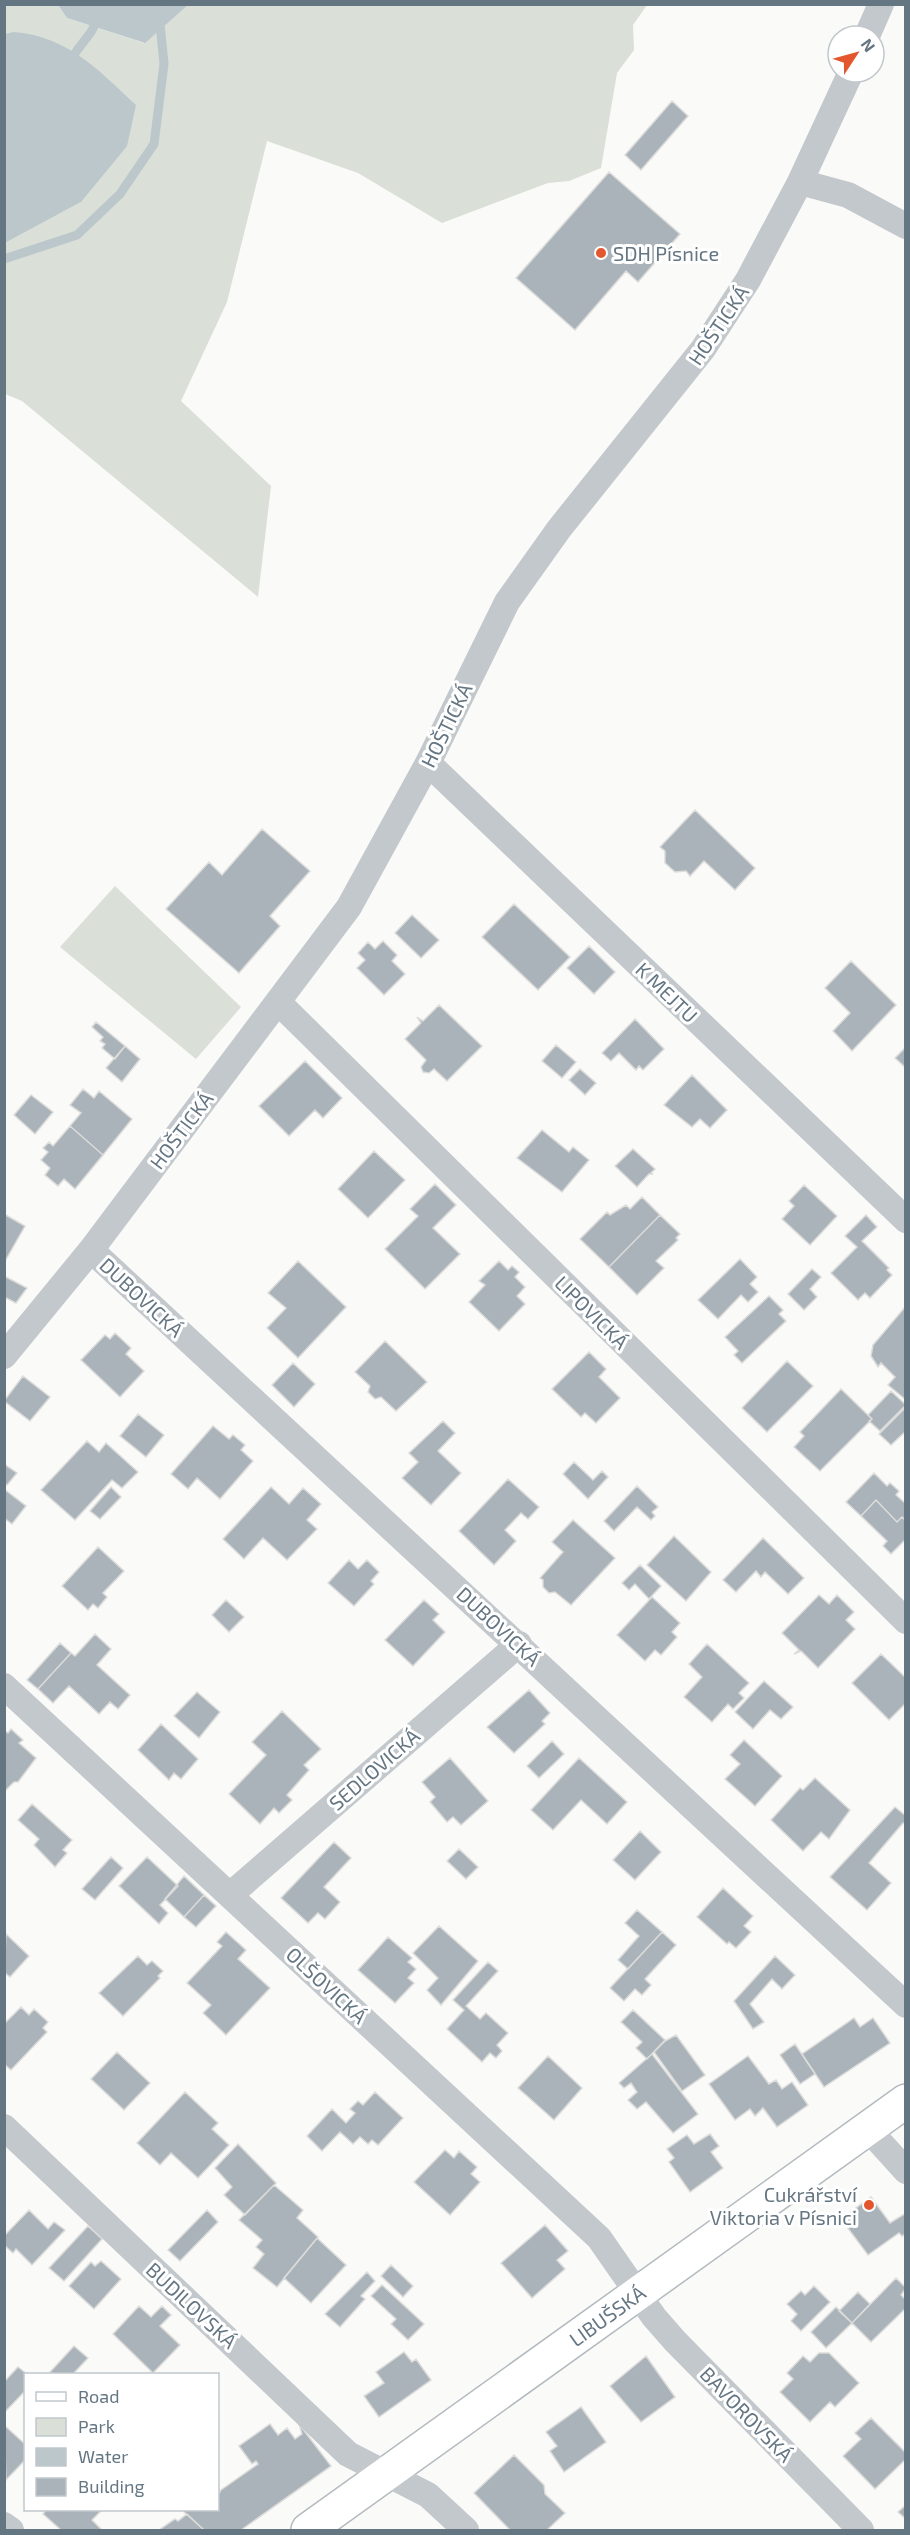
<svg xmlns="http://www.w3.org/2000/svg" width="910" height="2535" font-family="'Exo 2',sans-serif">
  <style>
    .green { fill: #dadfd7 }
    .water { fill: #bbc7cb }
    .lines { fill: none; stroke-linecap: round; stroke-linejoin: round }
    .stream { stroke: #bbc7cb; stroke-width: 9 }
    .building { fill: #aab3b9; stroke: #dcdcda; stroke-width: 1.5 }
    .secondary-casing { stroke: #b3babf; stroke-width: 36 }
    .street { stroke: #c3c8cc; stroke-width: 26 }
    .secondary { stroke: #fff; stroke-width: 33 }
    .poi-dot { fill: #e4572e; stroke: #fff; stroke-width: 2 }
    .labels { text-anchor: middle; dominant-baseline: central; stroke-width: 6; stroke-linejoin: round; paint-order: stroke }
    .poi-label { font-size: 20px; fill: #657683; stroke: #fff; text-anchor: start }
    .street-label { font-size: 20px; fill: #657683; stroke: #fff }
  </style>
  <rect width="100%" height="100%" fill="#fafaf8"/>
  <path class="green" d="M 5,4 L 58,5 L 67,18 L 144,43 L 188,5 L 647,5 L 633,25 L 634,50 L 617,73 L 601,168 L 569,181 L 548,183 L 442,223 L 358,173 L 267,141 L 227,302 L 181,401 L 271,486 L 258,597 L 22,401 L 5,394 L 5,243 L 81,202 L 13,32 L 5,34 Z
    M 115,886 L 241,1007 L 196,1059 L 60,947 Z"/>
  <path class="water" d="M 58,5 L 188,5 L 145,43 L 67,18 Z
    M 13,32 C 68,36 98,70 136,105 L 127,146 L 81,202 L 5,243 L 4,34 Z"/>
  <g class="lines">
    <path class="stream" d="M 69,61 L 91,32 L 106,4
      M 4,259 L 77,235 L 120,194 L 154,144 L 164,64 L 158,4"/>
  </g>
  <path class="building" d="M 672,101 L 688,116 L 641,170 L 625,155 Z
    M 609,172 L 680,234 L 638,282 L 626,271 L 575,330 L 516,278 Z
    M 695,810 L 755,868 L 735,890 L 704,861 L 690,876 L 686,871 L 675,872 L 665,863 L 665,851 L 660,847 Z
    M 262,829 L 310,871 L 270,916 L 280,926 L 239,973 L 166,909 L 209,862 L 222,875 Z
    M 514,904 L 570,957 L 538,990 L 482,937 Z
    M 412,915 L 439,940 L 421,958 L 395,933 Z
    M 383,941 L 397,955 L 392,961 L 405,974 L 384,995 L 357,968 L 365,960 L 358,953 L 368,942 L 375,949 Z
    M 589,946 L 615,972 L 594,994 L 567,968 Z
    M 851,961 L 896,1005 L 852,1051 L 833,1031 L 850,1013 L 825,988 Z
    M 439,1005 L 482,1046 L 447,1081 L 434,1069 L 429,1073 L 423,1072 L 421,1067 L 426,1060 L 405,1039 L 421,1023 L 417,1017 L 423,1021 Z
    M 635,1019 L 664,1049 L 643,1070 L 639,1066 L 636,1070 L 619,1053 L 611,1061 L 602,1053 Z
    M 96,1022 L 125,1046 L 115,1059 L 102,1048 L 105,1044 L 100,1041 L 103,1037 L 92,1027 Z
    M 556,1045 L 576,1062 L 562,1078 L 542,1061 Z
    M 125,1046 L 140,1059 L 122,1082 L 106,1068 Z
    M 906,1047 L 906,1068 L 895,1058 Z
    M 305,1061 L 342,1098 L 323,1118 L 315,1110 L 289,1136 L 259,1106 Z
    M 580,1069 L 596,1083 L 585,1095 L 569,1080 Z
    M 692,1075 L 727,1110 L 710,1128 L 700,1119 L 692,1127 L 664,1105 Z
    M 83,1089 L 94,1098 L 99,1091 L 132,1119 L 103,1155 L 70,1126 L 81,1113 L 70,1105 Z
    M 31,1095 L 53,1112 L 35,1134 L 14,1115 Z
    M 70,1126 L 103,1155 L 75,1189 L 64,1179 L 58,1186 L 45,1175 L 50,1168 L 41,1160 L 48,1152 L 43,1148 L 49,1142 L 53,1146 Z
    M 542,1130 L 569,1152 L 573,1147 L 589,1160 L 562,1192 L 517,1158 Z
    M 633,1149 L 655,1169 L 651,1173 L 653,1174 L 649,1174 L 637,1187 L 615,1166 Z
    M 374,1151 L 405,1180 L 368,1218 L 338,1189 Z
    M 435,1184 L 456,1205 L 433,1228 L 460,1254 L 425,1289 L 385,1249 L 418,1216 L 410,1209 Z
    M 804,1185 L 837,1216 L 810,1245 L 782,1219 L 794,1206 L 789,1201 Z
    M 642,1197 L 660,1215 L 609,1267 L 580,1239 L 607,1212 L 610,1215 L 626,1205 L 630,1209 Z
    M 4,1214 L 25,1226 L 4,1263 Z
    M 660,1215 L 680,1234 L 676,1238 L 678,1240 L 656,1261 L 664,1268 L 637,1295 L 609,1267 Z
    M 866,1215 L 877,1227 L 862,1241 L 889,1268 L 887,1270 L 892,1275 L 870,1298 L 865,1293 L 858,1300 L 831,1273 L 857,1247 L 845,1236 Z
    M 740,1259 L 757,1277 L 750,1284 L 758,1292 L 748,1302 L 741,1295 L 718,1319 L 698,1300 Z
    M 298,1261 L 346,1307 L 298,1358 L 267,1328 L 286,1308 L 268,1293 Z
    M 499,1261 L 508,1270 L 512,1266 L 519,1272 L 515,1277 L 525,1287 L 517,1296 L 525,1304 L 499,1331 L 469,1302 L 485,1285 L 479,1281 Z
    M 812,1269 L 821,1277 L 810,1289 L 817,1297 L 804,1310 L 788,1294 Z
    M 4,1276 L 27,1288 L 16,1303 L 4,1297 Z
    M 769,1296 L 783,1310 L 779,1314 L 786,1321 L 742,1363 L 734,1355 L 738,1351 L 725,1337 Z
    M 906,1306 L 906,1400 L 888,1385 L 895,1377 L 881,1363 L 878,1367 L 871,1356 L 873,1345 Z
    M 115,1333 L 131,1348 L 126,1354 L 144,1371 L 120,1397 L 81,1360 L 105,1335 L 110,1339 Z
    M 385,1341 L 427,1382 L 396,1411 L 381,1397 L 375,1399 L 368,1392 L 370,1386 L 355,1372 Z
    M 589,1352 L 606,1369 L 599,1377 L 620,1398 L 596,1423 L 585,1413 L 581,1417 L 552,1389 Z
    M 787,1361 L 813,1386 L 767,1432 L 742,1408 Z
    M 293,1363 L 315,1384 L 294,1407 L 272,1385 Z
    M 23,1376 L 50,1397 L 30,1421 L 4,1401 Z
    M 841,1389 L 872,1419 L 820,1471 L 794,1447 L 804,1436 L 800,1432 Z
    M 891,1391 L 906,1405 L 880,1431 L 869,1421 L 872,1419 L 868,1415 Z
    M 906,1407 L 906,1431 L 891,1445 L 879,1434 Z
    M 138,1414 L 164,1435 L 146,1457 L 120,1436 Z
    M 443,1421 L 455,1433 L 438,1451 L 461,1473 L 431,1505 L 402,1478 L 418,1462 L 409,1453 Z
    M 213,1426 L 229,1439 L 233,1435 L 245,1445 L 241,1450 L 253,1461 L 220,1499 L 197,1478 L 188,1489 L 171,1474 Z
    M 87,1441 L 99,1452 L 106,1443 L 138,1472 L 122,1488 L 112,1480 L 75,1520 L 41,1490 Z
    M 574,1462 L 593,1480 L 602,1471 L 608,1477 L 588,1499 L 563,1474 Z
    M 4,1464 L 17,1473 L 7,1485 L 4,1483 Z
    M 874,1473 L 887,1486 L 890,1483 L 899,1491 L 896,1495 L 906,1504 L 906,1521 L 902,1517 L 897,1522 L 876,1500 L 861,1516 L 846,1502 Z
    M 508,1479 L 539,1507 L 528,1519 L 521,1513 L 505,1530 L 516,1541 L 494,1565 L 459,1531 Z
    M 637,1486 L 658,1507 L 652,1512 L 655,1516 L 651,1520 L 637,1507 L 614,1531 L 604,1521 Z
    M 111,1487 L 121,1497 L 100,1519 L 90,1511 Z
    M 271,1487 L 289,1504 L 303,1488 L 321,1504 L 307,1520 L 317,1529 L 287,1560 L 263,1538 L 244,1559 L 223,1539 Z
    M 4,1489 L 26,1506 L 12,1524 L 4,1518 Z
    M 876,1500 L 897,1522 L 902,1517 L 906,1521 L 906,1539 L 891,1554 L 883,1546 L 887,1541 L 861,1516 Z
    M 573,1520 L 615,1558 L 571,1605 L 555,1592 L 549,1593 L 543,1587 L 543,1580 L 540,1578 L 563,1552 L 552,1542 Z
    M 674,1536 L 711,1572 L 686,1601 L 647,1565 Z
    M 763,1538 L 804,1578 L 788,1594 L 765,1572 L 761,1577 L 756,1571 L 736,1592 L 723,1580 Z
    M 98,1547 L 124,1571 L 103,1593 L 107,1597 L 98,1608 L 93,1604 L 88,1610 L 62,1586 Z
    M 349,1560 L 358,1569 L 367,1560 L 379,1572 L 371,1581 L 374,1584 L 354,1606 L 328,1583 Z
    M 640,1565 L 661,1586 L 649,1599 L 635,1584 L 629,1590 L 622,1583 Z
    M 819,1595 L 829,1604 L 837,1595 L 854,1612 L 846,1620 L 855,1629 L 818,1668 L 801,1651 L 794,1654 L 799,1650 L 782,1633 Z
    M 652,1597 L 680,1623 L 672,1632 L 677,1637 L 661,1655 L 655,1650 L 645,1661 L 617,1635 Z
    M 226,1600 L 244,1617 L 229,1632 L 212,1615 Z
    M 424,1600 L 439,1614 L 433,1620 L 445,1632 L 413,1666 L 385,1640 Z
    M 95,1634 L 111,1649 L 97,1665 L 130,1695 L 118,1709 L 110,1702 L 99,1714 L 69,1686 L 53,1703 L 38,1689 L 71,1653 L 75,1656 Z
    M 60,1643 L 71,1653 L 38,1689 L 27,1680 Z
    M 707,1644 L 749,1683 L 739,1693 L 744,1698 L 733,1709 L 728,1704 L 712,1722 L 684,1697 L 702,1677 L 689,1664 Z
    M 881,1654 L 906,1678 L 906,1703 L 889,1720 L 852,1683 Z
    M 764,1681 L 793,1707 L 781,1719 L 770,1710 L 753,1729 L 735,1712 Z
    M 529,1690 L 550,1713 L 542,1721 L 545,1724 L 514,1753 L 487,1727 Z
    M 197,1692 L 220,1712 L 199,1738 L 174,1716 Z
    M 282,1711 L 321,1749 L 304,1765 L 309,1770 L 287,1795 L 292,1800 L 279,1813 L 274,1808 L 260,1824 L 229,1794 L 266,1755 L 252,1742 Z
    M 161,1724 L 198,1759 L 181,1779 L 174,1773 L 169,1780 L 138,1750 Z
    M 11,1729 L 23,1740 L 19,1743 L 36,1758 L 18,1782 L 14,1782 L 4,1792 L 4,1730 L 8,1733 Z
    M 744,1740 L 782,1776 L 755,1806 L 725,1779 L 740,1764 L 730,1755 Z
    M 552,1741 L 564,1754 L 539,1778 L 527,1766 Z
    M 450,1758 L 488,1801 L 461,1825 L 453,1817 L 447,1822 L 430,1802 L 435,1797 L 422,1782 Z
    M 579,1758 L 627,1802 L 607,1824 L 581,1800 L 553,1830 L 531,1810 Z
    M 815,1778 L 850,1810 L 829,1839 L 821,1832 L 803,1851 L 771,1820 L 800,1788 L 803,1790 Z
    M 32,1804 L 72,1840 L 63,1850 L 67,1853 L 55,1867 L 34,1845 L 39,1839 L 18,1820 Z
    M 895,1807 L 906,1816 L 906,1825 L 903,1823 L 869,1863 L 891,1883 L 867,1910 L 830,1877 Z
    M 640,1831 L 661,1852 L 635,1880 L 613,1860 Z
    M 334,1842 L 351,1858 L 324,1887 L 340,1902 L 325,1919 L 318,1913 L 308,1923 L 281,1898 Z
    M 459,1849 L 478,1867 L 466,1879 L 447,1861 Z
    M 111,1857 L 123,1868 L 95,1900 L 82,1889 Z
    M 147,1857 L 178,1886 L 160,1905 L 168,1913 L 159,1924 L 119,1886 Z
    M 184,1876 L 204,1895 L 184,1917 L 165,1899 Z
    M 723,1888 L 753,1916 L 744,1926 L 751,1932 L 736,1948 L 729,1942 L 727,1944 L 697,1917 Z
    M 204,1895 L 216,1906 L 196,1927 L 184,1917 Z
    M 637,1910 L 662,1932 L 628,1969 L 618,1960 L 639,1936 L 625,1923 Z
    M 439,1926 L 478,1961 L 441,2005 L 427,1990 L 438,1978 L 413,1953 Z
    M 226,1932 L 246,1950 L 238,1959 L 270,1988 L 226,2035 L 203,2013 L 211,2005 L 187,1983 L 222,1946 L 217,1942 Z
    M 662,1932 L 676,1945 L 645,1979 L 651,1985 L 642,1995 L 635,1989 L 624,2001 L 610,1988 Z
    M 6,1934 L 29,1956 L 10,1977 L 4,1972 Z
    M 388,1937 L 412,1958 L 408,1962 L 416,1969 L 408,1978 L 414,1983 L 395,2003 L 358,1970 Z
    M 138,1956 L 147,1965 L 152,1961 L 163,1971 L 158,1976 L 160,1978 L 123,2016 L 99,1993 Z
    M 775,1956 L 795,1975 L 782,1989 L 772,1979 L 750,2004 L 764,2022 L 753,2029 L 734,2001 Z
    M 488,1962 L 498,1971 L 466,2006 L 480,2019 L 486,2013 L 508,2033 L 497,2045 L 502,2051 L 496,2058 L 490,2053 L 482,2062 L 447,2029 L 464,2010 L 453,2000 Z
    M 21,2007 L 29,2015 L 34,2009 L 48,2022 L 43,2028 L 47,2032 L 11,2070 L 4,2064 L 4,2024 Z
    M 633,2010 L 665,2040 L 647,2059 L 636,2048 L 642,2042 L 621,2022 Z
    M 854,2018 L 860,2027 L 873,2018 L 890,2043 L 824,2087 L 802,2054 Z
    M 676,2035 L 705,2075 L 682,2091 L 654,2052 L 665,2041 Z
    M 795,2044 L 815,2074 L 800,2084 L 780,2055 Z
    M 117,2052 L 150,2083 L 124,2110 L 91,2079 Z
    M 652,2054 L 698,2114 L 673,2133 L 646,2102 L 637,2109 L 628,2100 L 637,2092 L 631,2083 L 624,2088 L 619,2083 Z
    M 548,2056 L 582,2088 L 554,2120 L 518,2088 Z
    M 748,2056 L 769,2084 L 776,2080 L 782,2089 L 792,2082 L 808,2105 L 777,2127 L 763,2108 L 755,2116 L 750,2109 L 735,2120 L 709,2084 Z
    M 185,2092 L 218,2123 L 212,2129 L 229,2145 L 198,2178 L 171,2153 L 160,2165 L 137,2143 Z
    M 375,2092 L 403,2118 L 378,2145 L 372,2140 L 368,2144 L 360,2137 L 353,2144 L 340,2132 L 322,2151 L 307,2136 L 332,2109 L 346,2123 L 355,2113 L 350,2109 L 358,2101 L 363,2105 Z
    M 710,2134 L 719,2146 L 711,2152 L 723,2168 L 690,2192 L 669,2162 L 674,2158 L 667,2149 L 687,2135 L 694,2144 Z
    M 238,2144 L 276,2183 L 245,2215 L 224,2195 L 232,2187 L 215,2168 Z
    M 445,2150 L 454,2158 L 459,2151 L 477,2167 L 471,2174 L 480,2182 L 450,2215 L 414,2182 Z
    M 274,2185 L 303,2210 L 297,2218 L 318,2237 L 277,2287 L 253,2268 L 264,2254 L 256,2247 L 262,2240 L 239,2220 Z
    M 871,2197 L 890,2223 L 906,2213 L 906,2234 L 902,2236 L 899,2233 L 868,2255 L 841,2219 Z
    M 29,2210 L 48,2229 L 54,2222 L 65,2230 L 32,2265 L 16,2249 L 13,2253 L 4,2245 L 4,2236 Z
    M 207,2210 L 218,2222 L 180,2261 L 168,2250 Z
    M 545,2225 L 568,2251 L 557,2260 L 565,2269 L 532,2298 L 501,2263 Z
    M 88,2226 L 102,2239 L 64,2281 L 49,2268 Z
    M 317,2238 L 346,2265 L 311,2303 L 284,2278 Z
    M 101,2261 L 121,2279 L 94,2309 L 69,2286 L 91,2262 L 95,2266 Z
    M 391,2265 L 413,2286 L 403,2297 L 381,2276 Z
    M 367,2272 L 375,2281 L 361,2296 L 365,2299 L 340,2327 L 325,2314 Z
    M 896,2278 L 906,2288 L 901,2295 L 906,2300 L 906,2308 L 871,2342 L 852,2323 Z
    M 382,2285 L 424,2324 L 408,2340 L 391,2324 L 396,2319 L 371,2296 Z
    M 814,2286 L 830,2302 L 801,2331 L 791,2321 L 797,2314 L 787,2304 L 801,2291 L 805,2295 Z
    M 858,2292 L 870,2304 L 852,2323 L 839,2311 Z
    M 139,2306 L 151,2317 L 162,2306 L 171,2315 L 160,2326 L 180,2345 L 153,2373 L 113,2334 Z
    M 836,2307 L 852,2323 L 826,2348 L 811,2332 Z
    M 74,2346 L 88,2358 L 73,2374 L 53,2374 L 50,2372 Z
    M 404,2352 L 412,2362 L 416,2359 L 431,2380 L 379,2417 L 364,2396 L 384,2383 L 376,2372 Z
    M 819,2353 L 829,2353 L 859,2383 L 835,2407 L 830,2402 L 810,2422 L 780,2392 L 793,2379 L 787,2373 L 803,2356 L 810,2362 Z
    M 646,2356 L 675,2397 L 641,2422 L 610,2386 Z
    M 18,2367 L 27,2374 L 26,2390 L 4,2413 L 4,2382 Z
    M 581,2407 L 606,2442 L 564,2472 L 550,2451 L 557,2446 L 546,2432 Z
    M 871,2418 L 906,2453 L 906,2459 L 875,2489 L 843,2456 L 861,2439 L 855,2433 Z
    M 270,2424 L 278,2435 L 287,2428 L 295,2439 L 302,2434 L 299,2424 L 331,2466 L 241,2530 L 204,2530 L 182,2510 L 218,2510 L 218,2495 L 221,2490 L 258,2464 L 256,2461 L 252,2464 L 239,2446 Z
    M 4,2425 L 26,2445 L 26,2459 L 6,2480 Z
    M 514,2455 L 544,2485 L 545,2494 L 565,2513 L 547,2530 L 510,2530 L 474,2493 Z
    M 906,2505 L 906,2519 L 898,2512 Z
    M 46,2510 L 102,2510 L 92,2520 L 102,2530 L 61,2530 L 43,2514 Z
    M 187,2514 L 204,2530 L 159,2530 L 175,2519 L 178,2521 Z"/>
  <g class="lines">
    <g class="secondary-casing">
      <g id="secondary">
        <path id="s1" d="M 308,2530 L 906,2101"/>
      </g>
    </g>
    <path class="street" d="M 867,36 L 881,4
      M 800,182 L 848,195 L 906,226
      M 428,763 L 906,1220
      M 279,1003 L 906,1621
      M 91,1250 L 906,2005
      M 4,1356 L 91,1250 L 349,907 L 428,763 L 507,602 L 559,529 L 703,349 L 748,280 L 800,182 L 851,72
      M 4,1686 L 599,2238 L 654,2317 L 675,2341 L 861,2530
      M 230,1895 L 519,1644
      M 4,2127 L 348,2454 L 428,2495 L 466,2530
      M 868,2129 L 906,2171
      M 4,2525 L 11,2530"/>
    <use href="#secondary" class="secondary"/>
  </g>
  <g class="poi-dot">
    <circle cx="601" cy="253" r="6"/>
    <circle cx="869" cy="2205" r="6"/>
  </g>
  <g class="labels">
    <g class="poi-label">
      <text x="613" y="253">SDH Písnice</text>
      <text x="857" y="2194" text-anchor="end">Cukrářství<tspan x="857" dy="23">Viktoria v Písnici</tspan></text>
    </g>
    <g class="street-label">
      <text transform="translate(718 325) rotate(-56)">HOŠTICKÁ</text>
      <text transform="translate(446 725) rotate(-64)">HOŠTICKÁ</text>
      <text transform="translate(667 992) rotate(44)">K MEJTU</text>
      <text transform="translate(181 1130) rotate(-53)">HOŠTICKÁ</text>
      <text transform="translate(142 1297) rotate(43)">DUBOVICKÁ</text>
      <text transform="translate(592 1312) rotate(45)">LIPOVICKÁ</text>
      <text transform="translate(499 1626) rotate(43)">DUBOVICKÁ</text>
      <text transform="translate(374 1769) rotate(-41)">SEDLOVICKÁ</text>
      <text transform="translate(327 1985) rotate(43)">OLŠOVICKÁ</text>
      <text transform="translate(192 2305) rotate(43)">BUDILOVSKÁ</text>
      <text stroke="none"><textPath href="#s1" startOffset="368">LIBUŠSKÁ</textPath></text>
      <text transform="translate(747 2414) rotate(46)">BAVOROVSKÁ</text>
    </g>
  </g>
  <rect width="910" height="2535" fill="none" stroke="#657683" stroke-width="12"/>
  <rect x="24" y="2373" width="195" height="138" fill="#ffffff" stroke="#c1c8cd" stroke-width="1.5"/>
  <rect x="36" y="2392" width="30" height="9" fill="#ffffff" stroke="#c1c8cd" stroke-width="1.5"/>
  <text x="78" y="2403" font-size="18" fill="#657683">Road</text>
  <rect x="36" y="2418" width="30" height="18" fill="#dadfd7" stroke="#c1c8cd" stroke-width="1.5"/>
  <text x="78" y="2433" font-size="18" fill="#657683">Park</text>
  <rect x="36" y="2448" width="30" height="18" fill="#bbc7cb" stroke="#c1c8cd" stroke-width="1.5"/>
  <text x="78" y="2463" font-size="18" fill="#657683">Water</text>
  <rect x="36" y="2478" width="30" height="18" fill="#aab3b9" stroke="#c1c8cd" stroke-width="1.5"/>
  <text x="78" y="2493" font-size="18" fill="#657683">Building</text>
  <g transform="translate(856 54) rotate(54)"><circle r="28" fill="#ffffff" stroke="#c1c8cd" stroke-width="1.5"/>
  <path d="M0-4.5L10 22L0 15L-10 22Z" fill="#e4572e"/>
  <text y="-9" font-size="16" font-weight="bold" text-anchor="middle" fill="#657683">N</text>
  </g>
</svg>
